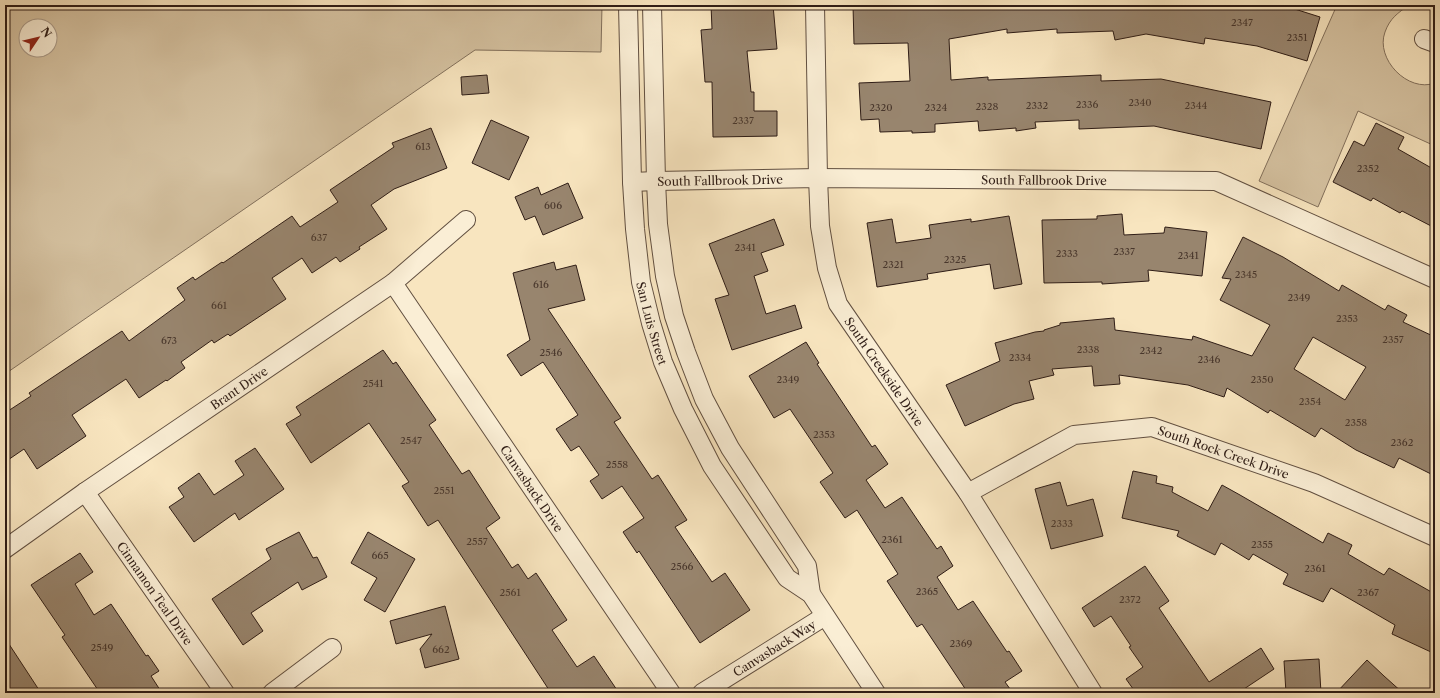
<svg xmlns="http://www.w3.org/2000/svg" width="1440" height="698" font-family="'Libre Caslon Text',serif">
  <style>
    .green { fill: #d6c3a2; stroke: #82705c; fill-rule: evenodd }
    .building { fill: #98856e; stroke: #2f1d16; fill-rule: evenodd }
    .lines { fill: none; stroke-linecap: round; stroke-linejoin: round }
    .minor-casing { stroke: #614f40; stroke-width: 20 }
    .minor { stroke: #faeed5; stroke-width: 18 }
    .labels { text-anchor: middle; dominant-baseline: central; stroke-width: 4; stroke-linejoin: round; paint-order: stroke }
    .number-label { font-size: 10px; fill: #49372c }
    .street-label { font-size: 12px; fill: #2f1d16; stroke: #faeed5 }
  </style>
  <rect width="100%" height="100%" fill="#f8e5bf"/>
  <filter id="stains"><feTurbulence type="fractalNoise" baseFrequency=".005" numOctaves="4"/><feColorMatrix values="0 0 0 0 .2 0 0 0 0 .09 0 0 0 0 .02 0 0 0 .5 -.17"/></filter>
  <radialGradient id="worn" r=".72"><stop offset=".6" stop-color="#630" stop-opacity="0"/><stop offset="1" stop-color="#630" stop-opacity=".3"/></radialGradient>
  <path class="green" d="M 5,5 L 602,5 L 601,52 L 475,50 L 5,374 ZM 26,26 L 50,26 L 50,50 L 26,50 Z
    M 1337,5 L 1409,5 C 1398,13 1390,18 1385,32 C 1375,59 1408,93 1435,83 L 1435,146 L 1358,111 L 1318,207 L 1259,181 Z"/>
  <path class="building" d="M 711,5 L 773,5 L 777,49 L 747,51 L 751,92 L 754,92 L 754,111 L 777,111 L 777,136 L 713,137 L 712,82 L 705,82 L 701,30 L 712,29 Z
    M 853,5 L 1282,5 L 1320,17 L 1307,61 L 1257,46 L 1205,38 L 1204,44 L 1146,34 L 1115,40 L 1113,31 L 1057,33 L 1057,29 L 1007,33 L 1007,29 L 949,39 L 951,80 L 988,77 L 988,80 L 1101,75 L 1101,81 L 1161,79 L 1271,102 L 1261,149 L 1154,126 L 1079,129 L 1079,120 L 1035,122 L 1036,128 L 1016,131 L 1016,128 L 979,131 L 978,121 L 935,124 L 935,132 L 912,133 L 912,131 L 880,132 L 879,119 L 861,120 L 859,83 L 910,81 L 908,43 L 854,44 Z
    M 487,75 L 489,93 L 462,95 L 461,77 Z
    M 491,120 L 529,137 L 509,180 L 472,163 Z
    M 1376,123 L 1404,137 L 1398,149 L 1435,170 L 1435,228 L 1402,211 L 1400,213 L 1373,198 L 1371,201 L 1333,182 L 1354,141 L 1364,146 Z
    M 431,128 L 447,168 L 394,189 L 371,205 L 387,229 L 359,247 L 360,249 L 340,262 L 336,257 L 312,273 L 302,258 L 272,278 L 286,299 L 230,336 L 228,334 L 214,343 L 212,340 L 181,362 L 185,368 L 167,381 L 166,380 L 139,398 L 126,379 L 72,415 L 86,436 L 37,469 L 24,449 L 5,462 L 5,413 L 31,396 L 29,393 L 122,331 L 129,341 L 185,300 L 177,288 L 193,277 L 195,280 L 222,262 L 223,263 L 292,216 L 300,227 L 338,202 L 330,190 L 394,147 L 392,143 Z
    M 568,183 L 583,218 L 543,235 L 535,216 L 525,220 L 515,197 L 538,187 L 541,195 Z
    M 1122,214 L 1124,235 L 1164,233 L 1165,227 L 1207,232 L 1202,276 L 1148,270 L 1149,281 L 1102,284 L 1102,282 L 1044,283 L 1042,220 L 1097,219 L 1097,216 Z
    M 1009,216 L 1022,284 L 994,289 L 990,264 L 927,274 L 928,279 L 877,287 L 867,223 L 892,219 L 896,243 L 931,238 L 929,225 L 971,219 L 971,222 Z
    M 774,219 L 784,245 L 761,253 L 768,271 L 754,276 L 766,314 L 795,305 L 802,328 L 732,350 L 715,299 L 729,295 L 709,244 Z
    M 1243,237 L 1283,257 L 1339,291 L 1342,285 L 1385,310 L 1388,305 L 1407,315 L 1403,322 L 1435,337 L 1435,476 L 1399,458 L 1394,468 L 1356,450 L 1321,428 L 1315,437 L 1270,410 L 1268,413 L 1227,388 L 1224,397 L 1188,385 L 1119,375 L 1120,384 L 1094,386 L 1092,366 L 1052,369 L 1054,375 L 1029,381 L 1034,399 L 1014,404 L 965,426 L 946,385 L 1000,361 L 995,343 L 1035,332 L 1044,331 L 1044,330 L 1060,325 L 1060,323 L 1114,318 L 1115,330 L 1192,340 L 1193,336 L 1252,356 L 1270,325 L 1220,300 L 1231,279 L 1222,278 ZM 1313,337 L 1366,367 L 1345,400 L 1294,369 Z
    M 554,262 L 556,270 L 576,265 L 585,300 L 548,309 L 621,418 L 614,422 L 652,479 L 658,475 L 687,520 L 675,527 L 712,582 L 725,573 L 750,610 L 700,643 L 639,551 L 637,553 L 623,532 L 644,518 L 622,486 L 602,499 L 590,481 L 599,475 L 579,446 L 571,451 L 556,429 L 578,415 L 543,362 L 521,376 L 507,355 L 530,340 L 513,273 Z
    M 806,342 L 819,363 L 817,364 L 872,447 L 875,445 L 888,464 L 866,480 L 885,508 L 902,497 L 937,549 L 941,546 L 953,566 L 937,577 L 958,610 L 973,601 L 1007,652 L 1009,651 L 1022,671 L 1005,682 L 1013,693 L 968,693 L 922,624 L 917,627 L 887,581 L 898,574 L 857,510 L 845,518 L 820,482 L 833,473 L 790,409 L 774,418 L 749,376 Z
    M 383,350 L 393,364 L 396,362 L 436,420 L 429,425 L 462,474 L 469,470 L 500,518 L 486,528 L 512,568 L 518,564 L 528,579 L 536,573 L 567,620 L 552,630 L 577,667 L 594,656 L 619,693 L 551,693 L 438,520 L 428,526 L 402,486 L 409,482 L 369,423 L 311,463 L 286,424 L 301,415 L 296,407 Z
    M 255,448 L 284,489 L 239,520 L 235,513 L 194,542 L 169,507 L 184,497 L 178,488 L 199,473 L 214,495 L 244,475 L 235,461 Z
    M 1133,471 L 1157,476 L 1156,483 L 1173,487 L 1172,492 L 1208,511 L 1222,485 L 1240,495 L 1323,543 L 1328,533 L 1352,545 L 1348,554 L 1384,575 L 1389,568 L 1435,594 L 1435,642 L 1431,652 L 1392,634 L 1395,625 L 1331,588 L 1323,602 L 1283,584 L 1288,574 L 1253,554 L 1249,560 L 1221,543 L 1215,555 L 1177,536 L 1179,531 L 1122,518 Z
    M 1060,482 L 1067,506 L 1093,499 L 1103,536 L 1051,549 L 1035,489 Z
    M 299,532 L 313,558 L 317,557 L 327,577 L 302,590 L 298,582 L 251,613 L 263,631 L 243,645 L 212,599 L 271,559 L 266,549 Z
    M 368,532 L 415,559 L 385,612 L 364,600 L 377,578 L 351,563 Z
    M 80,553 L 93,572 L 75,584 L 94,615 L 111,604 L 146,656 L 148,655 L 159,671 L 151,676 L 162,693 L 100,693 L 62,637 L 65,635 L 31,585 Z
    M 1145,566 L 1169,601 L 1159,608 L 1209,682 L 1261,648 L 1274,669 L 1238,693 L 1136,693 L 1126,679 L 1143,667 L 1129,647 L 1131,646 L 1111,616 L 1094,627 L 1082,608 Z
    M 445,606 L 459,659 L 425,668 L 420,649 L 432,634 L 396,644 L 390,621 Z
    M 5,638 L 41,693 L 5,693 Z
    M 1319,659 L 1321,693 L 1286,693 L 1284,661 Z
    M 1367,660 L 1384,676 L 1403,693 L 1336,693 Z"/>
  <g class="lines">
    <g class="minor-casing">
      <g id="minor">
        <path id="s1" d="M 628,5 L 632,182 L 635,229 L 641,282 L 651,323 L 663,362 L 683,409 L 712,466 L 787,578 L 811,594 L 876,693"/>
        <path d="M 652,5 L 656,181 L 658,224 L 665,276 L 674,316 L 686,352 L 704,399 L 730,448 L 807,566 L 811,594"/>
        <path id="s2" d="M 815,5 L 818,178 L 820,226 L 827,268 L 838,304 L 968,493 L 1093,693"/>
        <path d="M 1424,39 L 1435,43"/>
        <path id="s3" d="M 632,182 L 656,181 L 818,178 L 1216,181 L 1435,279"/>
        <path id="s4" d="M 393,283 L 671,693"/>
        <path id="s5" d="M 85,492 L 225,693"/>
        <path id="s6" d="M 968,493 L 1074,435 L 1152,427 L 1314,483 L 1435,537"/>
        <path id="s7" d="M 5,549 L 85,492 L 393,283 L 466,220"/>
        <path d="M 272,693 L 332,648"/>
        <path id="s8" d="M 702,693 L 825,616"/>
      </g>
    </g>
    <use href="#minor" class="minor"/>
  </g>
  <g class="labels">
    <g class="number-label">
      <text x="1242" y="22">2347</text>
      <text x="1297" y="37">2351</text>
      <text x="1140" y="102">2340</text>
      <text x="1087" y="104">2336</text>
      <text x="1037" y="105">2332</text>
      <text x="1196" y="105">2344</text>
      <text x="987" y="106">2328</text>
      <text x="881" y="107">2320</text>
      <text x="936" y="107">2324</text>
      <text x="743" y="120">2337</text>
      <text x="423" y="146">613</text>
      <text x="1368" y="168">2352</text>
      <text x="553" y="205">606</text>
      <text x="319" y="237">637</text>
      <text x="745" y="247">2341</text>
      <text x="1124" y="251">2337</text>
      <text x="1067" y="253">2333</text>
      <text x="1188" y="255">2341</text>
      <text x="955" y="259">2325</text>
      <text x="893" y="264">2321</text>
      <text x="1246" y="274">2345</text>
      <text x="541" y="284">616</text>
      <text x="1299" y="297">2349</text>
      <text x="219" y="305">661</text>
      <text x="1347" y="318">2353</text>
      <text x="1393" y="339">2357</text>
      <text x="169" y="340">673</text>
      <text x="1088" y="349">2338</text>
      <text x="1151" y="350">2342</text>
      <text x="551" y="352">2546</text>
      <text x="1020" y="357">2334</text>
      <text x="1209" y="359">2346</text>
      <text x="788" y="379">2349</text>
      <text x="1262" y="379">2350</text>
      <text x="373" y="383">2541</text>
      <text x="1310" y="401">2354</text>
      <text x="1356" y="422">2358</text>
      <text x="824" y="434">2353</text>
      <text x="411" y="440">2547</text>
      <text x="1402" y="442">2362</text>
      <text x="617" y="464">2558</text>
      <text x="444" y="490">2551</text>
      <text x="1062" y="523">2333</text>
      <text x="892" y="539">2361</text>
      <text x="477" y="541">2557</text>
      <text x="1262" y="544">2355</text>
      <text x="380" y="555">665</text>
      <text x="682" y="566">2566</text>
      <text x="1315" y="568">2361</text>
      <text x="927" y="591">2365</text>
      <text x="510" y="592">2561</text>
      <text x="1368" y="592">2367</text>
      <text x="1130" y="599">2372</text>
      <text x="961" y="643">2369</text>
      <text x="102" y="647">2549</text>
      <text x="441" y="649">662</text>
    </g>
    <g class="street-label">
      <text stroke="none"><textPath href="#s3" startOffset="88">South Fallbrook Drive</textPath></text>
      <text stroke="none"><textPath href="#s3" startOffset="412">South Fallbrook Drive</textPath></text>
      <text stroke="none"><textPath href="#s1" startOffset="320">San Luis Street</textPath></text>
      <text stroke="none"><textPath href="#s2" startOffset="383">South Creekside Drive</textPath></text>
      <text stroke="none"><textPath href="#s7" startOffset="284">Brant Drive</textPath></text>
      <text stroke="none"><textPath href="#s6" startOffset="275">South Rock Creek Drive</textPath></text>
      <text stroke="none"><textPath href="#s4" startOffset="248">Canvasback Drive</textPath></text>
      <text stroke="none"><textPath href="#s5" startOffset="123">Cinnamon Teal Drive</textPath></text>
      <text stroke="none"><textPath href="#s8" startOffset="85">Canvasback Way</textPath></text>
    </g>
  </g>
  <rect width="1440" height="698" fill="none" stroke="#f8e5bf" stroke-width="20"/>
  <rect x="6" y="6" width="1428" height="686" fill="none" stroke="#2f1d16" stroke-width="2"/>
  <rect x="10" y="10" width="1420" height="678" fill="none" stroke="#2f1d16"/>
  <g transform="translate(38 38) rotate(55)"><circle r="19" fill="#faeed5" stroke="#a99a89"/>
  <path d="M0-3L7 15L0 10L-7 15Z" fill="#8f2418"/>
  <text y="-6" font-size="11" font-weight="bold" text-anchor="middle" fill="#2f1d16">N</text>
  </g>
  <rect width="100%" height="100%" filter="url(#stains)"/>
  <rect width="100%" height="100%" fill="url(#worn)"/>
</svg>
